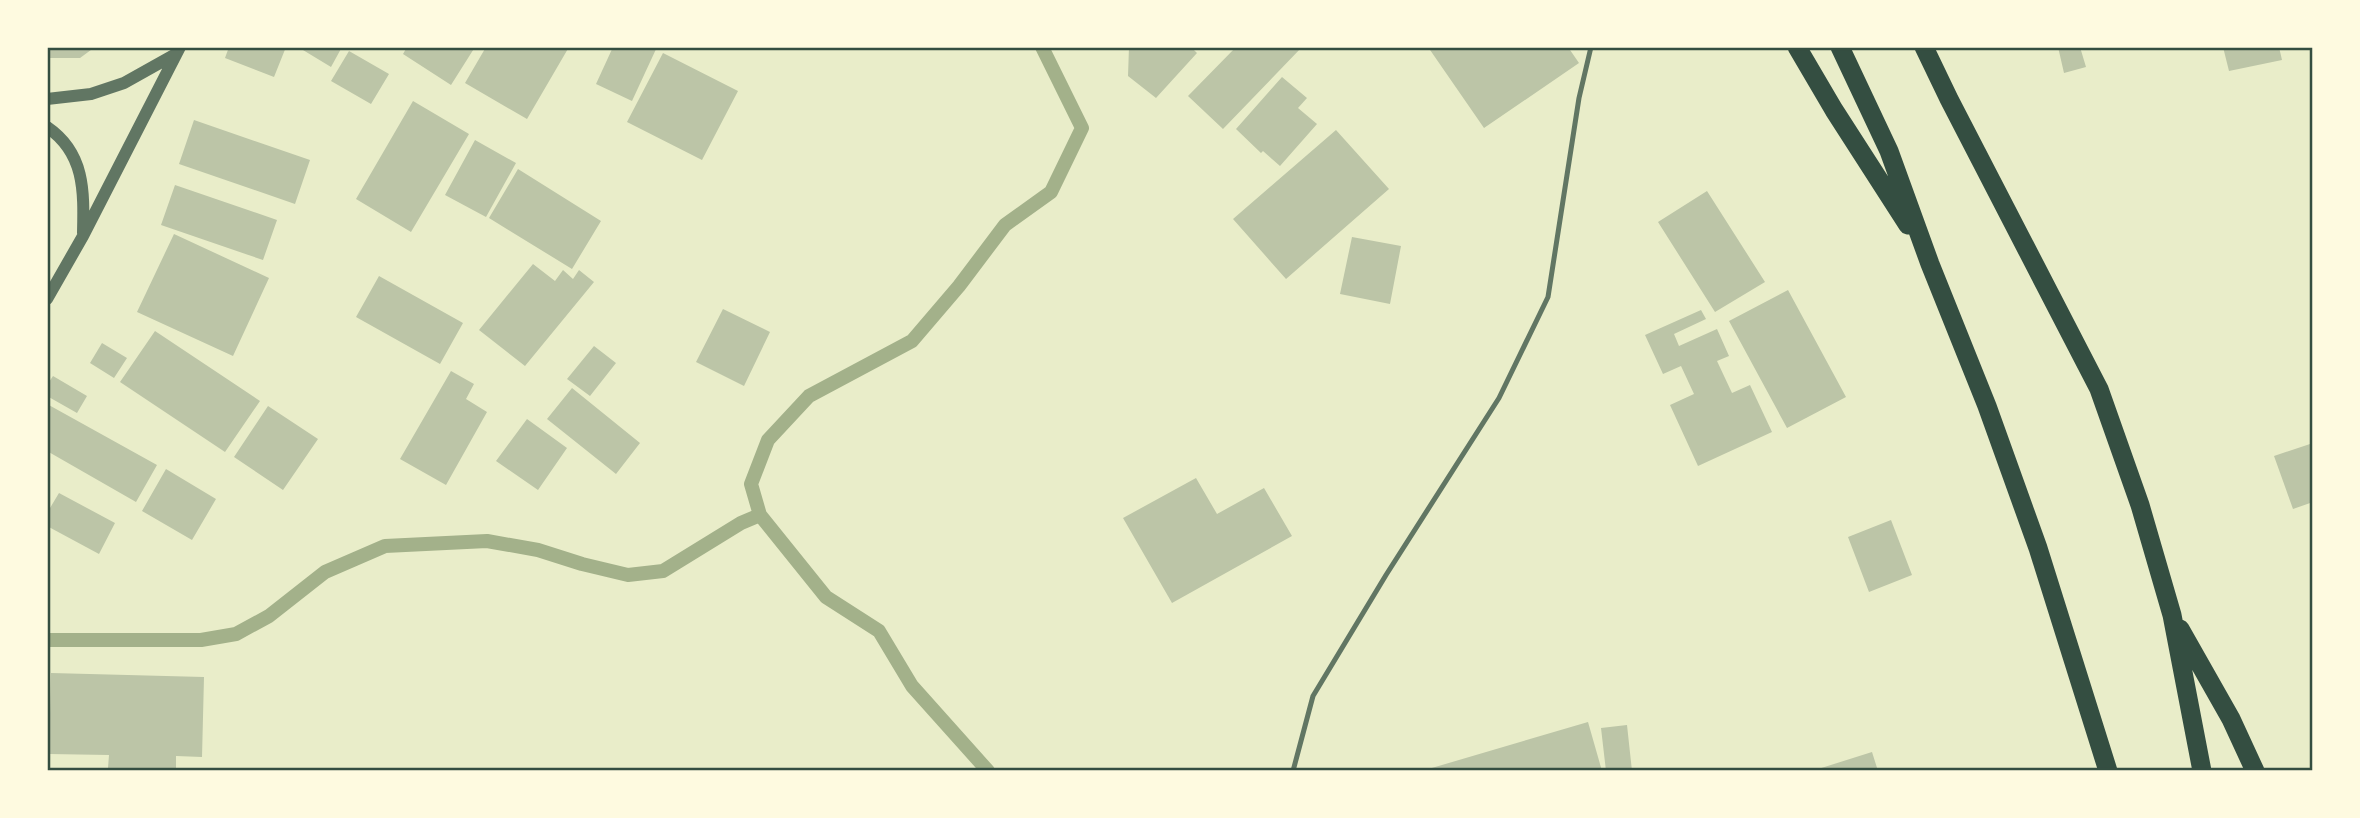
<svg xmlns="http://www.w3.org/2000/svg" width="2360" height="818" font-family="'IBM Plex Serif',serif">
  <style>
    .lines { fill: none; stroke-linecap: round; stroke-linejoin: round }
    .stream { stroke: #a3b18a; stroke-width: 14 }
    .building { fill: #bcc5a7 }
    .service { stroke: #617663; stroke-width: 5 }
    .tertiary { stroke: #617663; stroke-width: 12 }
    .trunk { stroke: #344e41; stroke-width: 19 }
    .neatline { fill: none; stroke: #344e41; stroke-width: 2.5 }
  </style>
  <rect width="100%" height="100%" fill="#e9edc9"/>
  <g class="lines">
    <path class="stream" d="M 47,640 L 201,640 L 236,634 L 269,616 L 325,572 L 385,546 L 487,541 L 538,550 L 582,564 L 628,575 L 663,571 L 741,523 L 760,515
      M 988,771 L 912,686 L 879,631 L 826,597 L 760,515 L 751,484 L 768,440 L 809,396 L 912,341 L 959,286 L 1005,225 L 1051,192 L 1082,128 L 1042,47"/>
  </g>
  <path class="building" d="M 47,47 L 95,47 L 80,58 L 47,58 Z
    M 229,47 L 286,47 L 274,77 L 225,58 Z
    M 298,47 L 342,47 L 331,67 Z
    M 407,47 L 475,47 L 451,85 L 403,54 Z
    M 486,47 L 569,47 L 527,119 L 465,83 Z
    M 613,47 L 657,47 L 632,101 L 596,84 Z
    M 1129,47 L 1191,47 L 1197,53 L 1156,98 L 1128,76 Z
    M 1236,47 L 1302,47 L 1223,129 L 1188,96 Z
    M 1428,47 L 1568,47 L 1579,63 L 1484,128 Z
    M 2058,47 L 2080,47 L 2086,67 L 2064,73 Z
    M 2223,47 L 2279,47 L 2282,60 L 2229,71 Z
    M 349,51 L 389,74 L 371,104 L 331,81 Z
    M 663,53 L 738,91 L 702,160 L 627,122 Z
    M 1282,77 L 1307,98 L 1298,108 L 1317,124 L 1280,166 L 1263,151 L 1261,153 L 1236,129 Z
    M 413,101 L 469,134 L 411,232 L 356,199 Z
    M 194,120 L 310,160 L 295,204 L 179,164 Z
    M 1336,130 L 1389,189 L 1286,279 L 1233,219 Z
    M 475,140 L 516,163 L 486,217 L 445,195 Z
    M 518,169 L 601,221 L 572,269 L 489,218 Z
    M 175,185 L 277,220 L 263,260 L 161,225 Z
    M 1707,191 L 1765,282 L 1715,312 L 1658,222 Z
    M 174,234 L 269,278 L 233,356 L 137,312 Z
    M 1352,237 L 1401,246 L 1390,304 L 1340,294 Z
    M 533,264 L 555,281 L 563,270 L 573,279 L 579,270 L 594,282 L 525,366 L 479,330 Z
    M 379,276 L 463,323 L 440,364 L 356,317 Z
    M 1788,290 L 1846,397 L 1787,428 L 1729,321 Z
    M 723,309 L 770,332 L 744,386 L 696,362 Z
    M 1701,310 L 1706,319 L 1674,334 L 1679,346 L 1717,329 L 1729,356 L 1717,361 L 1732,393 L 1750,385 L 1772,432 L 1698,466 L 1670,405 L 1694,394 L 1681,366 L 1663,374 L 1645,335 Z
    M 155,331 L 260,401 L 225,452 L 120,382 Z
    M 102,343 L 127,358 L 114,378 L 90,363 Z
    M 594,346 L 616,363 L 590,396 L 567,379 Z
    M 451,371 L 474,384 L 466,399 L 487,412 L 446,485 L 400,459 Z
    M 53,376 L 87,396 L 77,413 L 47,396 L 47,385 Z
    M 572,388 L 640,443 L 616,474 L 547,419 Z
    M 47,404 L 157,465 L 136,502 L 47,451 Z
    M 268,406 L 318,439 L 283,490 L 234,457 Z
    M 527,419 L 567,448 L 538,490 L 496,461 Z
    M 2313,443 L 2313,502 L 2293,509 L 2274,456 Z
    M 166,469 L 216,499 L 192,540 L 142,511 Z
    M 1196,478 L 1217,514 L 1264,488 L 1292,536 L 1172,603 L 1123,518 Z
    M 59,493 L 115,523 L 99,554 L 47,526 L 47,513 Z
    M 1891,520 L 1912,575 L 1869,592 L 1848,537 Z
    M 51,673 L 204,677 L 202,757 L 176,756 L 176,770 L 108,768 L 109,755 L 49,754 Z
    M 1588,722 L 1602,771 L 1425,771 L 1425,770 Z
    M 1627,725 L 1632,771 L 1606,771 L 1601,728 Z
    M 1872,752 L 1878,771 L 1815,771 L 1815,770 Z"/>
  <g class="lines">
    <path class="service" d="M 1293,771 L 1313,696 L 1386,575 L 1499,398 L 1548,297 L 1579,98 L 1591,47"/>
    <path class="tertiary" d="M 47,99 L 91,94 L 124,83 L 174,55
      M 47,127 C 85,153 84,191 83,233
      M 47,299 L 83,236 L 180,47"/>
    <path class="trunk" d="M 1797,47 L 1834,110 L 1908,225
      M 1840,47 L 1889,151 L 1930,264 L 1987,406 L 2038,548 L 2108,771
      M 1924,47 L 1949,99 L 2099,389 L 2140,505 L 2172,615 L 2202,771
      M 2180,629 L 2231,719 L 2255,771"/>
  </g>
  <rect width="2360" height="818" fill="none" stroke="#fefae0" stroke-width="98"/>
  <rect x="49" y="49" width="2262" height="720" class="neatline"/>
</svg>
